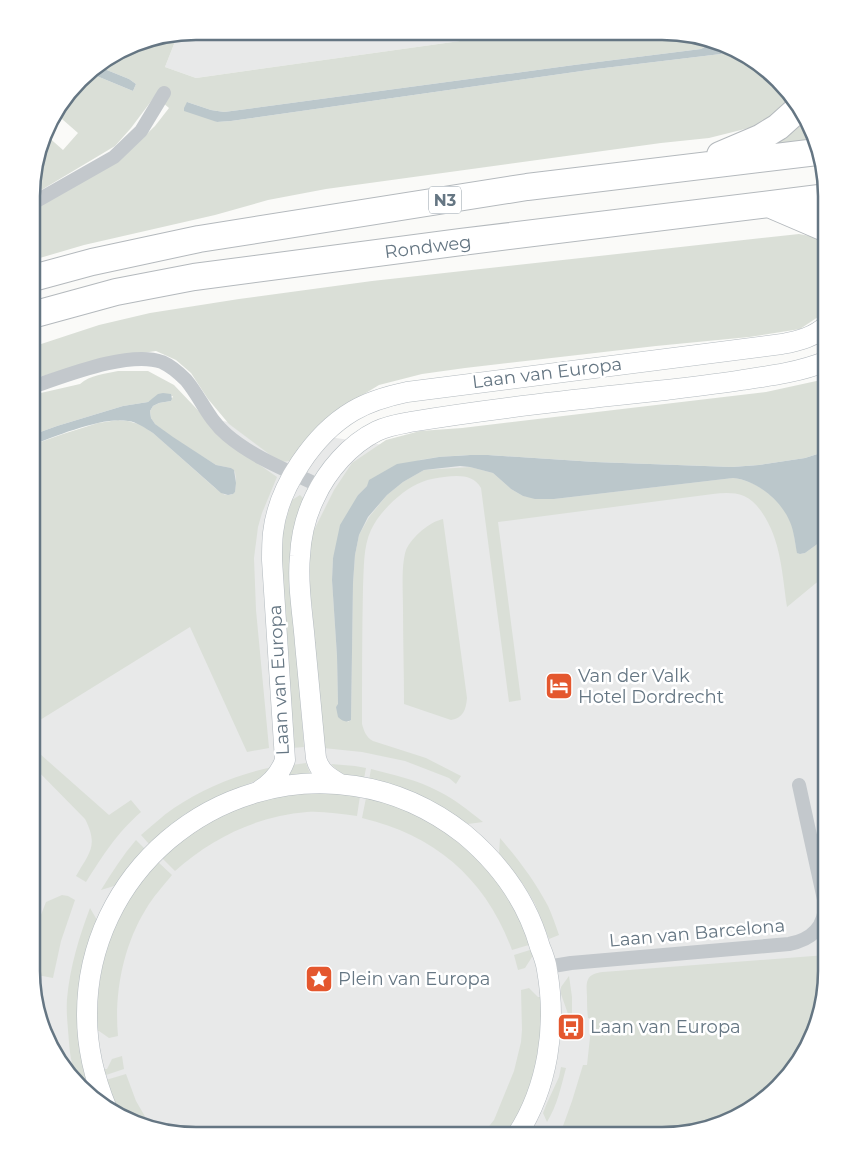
<svg xmlns="http://www.w3.org/2000/svg" width="858" height="1167" font-family="Montserrat,sans-serif">
  <style>
    .built { fill: #e8e9e9 }
    .green { fill: #dadfd7 }
    .water { fill: #bbc7cb }
    .lines { fill: none; stroke-linecap: round; stroke-linejoin: round }
    .secondary-casing { stroke: #b3babf; stroke-width: 21 }
    .highway-casing { stroke: #b4b9bd; stroke-width: 28 }
    .street { stroke: #c3c8cc; stroke-width: 14 }
    .secondary { stroke: #fff; stroke-width: 20 }
    .highway { stroke: #fff; stroke-width: 26 }
    .labels { text-anchor: middle; dominant-baseline: central; stroke-width: 5; stroke-linejoin: round; paint-order: stroke }
    .shield { fill: #fff; stroke: #939fa8; stroke-width: 1 }
    .shield-label { font-size: 16px; font-weight: bold; fill: #657683 }
    .street-label { font-size: 18px; fill: #657683; stroke: #fff }
    .poi-label { font-size: 18px; fill: #657683; stroke: #fff; text-anchor: start }
    .rim { fill: none; stroke: #657683; stroke-width: 2.5 }
  </style>
  <rect width="100%" height="100%" fill="#fafaf8"/>
  <path class="built" d="M 196,31 L 524,32 L 196,78 L 165,67 L 178,34 Z
    M 175,414 L 590,476 L 827,476 L 826,982 L 799,1063 L 735,1119 L 663,1136 L 174,1134 L 104,1108 L 48,1044 L 31,972 L 32,445 Z"/>
  <path class="green" d="M 524,32 L 684,33 L 710,44 L 701,49 L 574,65 L 247,109 L 224,112 L 211,110 L 187,102 L 217,122 L 231,121 L 596,69 L 721,54 L 727,50 L 762,65 L 789,98 L 774,115 L 757,126 L 709,138 L 661,143 L 326,189 L 268,200 L 215,215 L 84,245 L 33,260 L 33,207 L 124,156 L 155,126 L 169,108 L 155,96 L 131,128 L 115,146 L 33,195 L 33,174 L 46,135 L 63,150 L 78,133 L 54,112 L 87,72 L 133,91 L 136,84 L 129,79 L 97,66 L 143,40 L 178,34 L 165,67 L 196,78 Z
    M 805,117 L 810,123 L 814,142 L 767,148 Z
    M 799,234 L 820,238 L 827,244 L 827,307 L 821,315 L 800,329 L 749,337 L 656,346 L 465,368 L 422,374 L 379,385 L 338,410 L 292,460 C 286,462 283,462 277,460 L 229,424 L 208,399 L 191,373 L 176,360 L 156,351 L 102,359 L 32,379 L 32,347 L 99,325 L 150,313 L 239,299 L 372,281 Z
    M 118,371 L 148,371 L 174,385 L 231,445 L 277,477 L 262,513 L 258,527 L 254,558 L 256,610 L 269,748 L 247,752 L 190,627 L 32,725 L 32,445 L 63,434 L 98,423 L 118,420 L 128,421 L 141,425 L 153,433 L 215,488 L 225,495 L 231,495 L 235,492 L 236,479 L 235,472 L 231,468 L 216,465 L 172,437 L 155,424 L 151,418 L 150,411 L 153,406 L 159,403 L 171,401 L 173,396 L 153,399 L 148,402 L 123,406 L 57,426 L 32,435 L 32,395 L 80,384 C 90,375 105,374 118,371 Z
    M 827,377 L 827,451 L 805,458 L 759,465 L 732,467 L 595,462 L 488,455 L 470,455 L 438,457 L 420,460 L 367,486 L 358,495 L 333,558 L 332,580 L 337,656 L 338,705 L 336,707 L 348,722 L 351,720 L 353,583 L 355,555 L 359,535 L 369,517 L 387,495 L 403,482 L 424,470 L 470,467 L 493,473 L 511,489 L 523,496 L 543,499 L 554,499 L 733,478 C 756,480 782,500 791,522 C 795,532 794,544 798,553 L 801,554 L 805,553 L 827,537 L 827,574 L 787,607 C 782,573 781,539 761,511 C 756,504 751,499 744,496 C 734,492 723,493 713,494 L 498,522 L 521,700 L 509,702 L 481,488 C 474,475 459,475 444,477 C 437,478 429,479 422,482 C 403,489 379,512 371,530 C 363,547 364,569 363,587 C 362,632 362,678 362,724 C 364,731 366,737 373,741 L 426,758 L 461,776 L 456,784 L 449,778 L 405,761 L 362,752 L 323,748 L 321,739 L 312,606 L 306,572 L 312,534 L 334,490 L 352,463 L 386,440 L 420,431 L 462,428 L 766,392 L 821,380 Z
    M 300,495 L 306,501 L 291,570 L 304,747 L 292,748 L 279,557 L 285,523 L 292,500 Z
    M 443,519 L 467,698 C 466,710 463,718 451,720 L 404,704 C 404,672 403,640 403,608 C 403,592 401,565 406,550 C 412,537 429,522 443,519 Z
    M 32,745 L 40,754 L 109,815 L 131,800 L 141,812 C 116,834 104,854 86,882 L 76,876 C 89,853 99,846 85,819 L 32,765 Z
    M 306,763 L 309,771 L 315,779 L 285,782 L 292,765 Z
    M 331,764 L 355,766 L 366,768 L 364,779 C 348,776 343,777 331,764 Z
    M 273,767 L 260,779 L 228,792 L 185,814 L 165,829 L 149,844 L 141,835 C 152,826 162,816 174,808 C 204,788 237,774 273,767 Z
    M 371,769 C 394,775 418,780 438,791 C 455,799 469,811 483,822 L 468,824 L 437,804 L 410,791 L 369,780 Z
    M 319,792 L 360,796 L 357,816 C 340,814 323,811 307,812 C 257,816 212,838 175,871 L 161,857 L 204,824 L 252,801 L 287,794 Z
    M 366,798 L 375,799 L 412,812 L 427,819 L 474,853 L 509,896 L 532,944 L 512,950 C 486,879 435,835 362,818 Z
    M 500,838 C 518,859 535,881 548,906 C 552,915 556,926 559,935 L 549,939 L 535,904 L 523,884 L 499,854 Z
    M 136,840 L 145,849 L 114,886 L 101,890 C 112,872 123,855 136,840 Z
    M 157,861 L 172,875 C 163,886 153,897 146,909 C 123,946 114,994 118,1036 L 109,1038 L 99,1031 L 97,1031 C 97,988 101,953 121,915 C 123,909 126,903 130,898 C 138,885 148,873 157,861 Z
    M 62,895 L 68,896 L 75,900 L 61,941 L 53,978 L 32,974 L 31,924 L 37,925 L 46,902 Z
    M 90,908 L 97,920 L 88,1080 L 81,1082 C 72,1071 70,1056 69,1042 C 68,1028 66,1013 67,999 C 70,967 79,937 90,908 Z
    M 533,949 L 535,955 L 532,957 L 525,968 L 518,970 L 514,955 Z
    M 826,955 L 826,982 L 799,1063 L 735,1119 L 712,1124 L 634,1131 L 641,1136 L 569,1135 L 564,1132 L 563,1126 L 572,1101 L 583,1065 L 587,1065 L 592,1019 L 588,1018 C 587,1011 587,1003 587,996 C 586,981 586,974 603,972 Z
    M 569,976 L 572,997 L 572,1026 L 569,1025 L 568,1014 L 561,994 L 561,987 Z
    M 529,988 L 538,997 L 542,997 L 541,1042 L 533,1078 L 524,1103 L 507,1135 L 482,1135 L 494,1120 L 514,1071 L 521,1042 L 522,1030 L 521,990 Z
    M 122,1056 L 124,1069 L 106,1075 L 104,1069 L 107,1069 L 112,1059 Z
    M 561,1067 L 566,1068 C 561,1087 557,1106 547,1122 L 543,1113 L 547,1103 L 559,1077 Z
    M 126,1074 L 136,1101 L 150,1125 L 120,1114 L 114,1103 L 106,1080 Z"/>
  <path class="water" d="M 710,44 L 727,50 L 721,54 L 596,69 L 231,121 L 217,122 L 184,111 L 184,108 L 187,102 L 211,110 L 224,112 L 247,109 L 574,65 L 701,49 Z
    M 97,66 L 129,79 L 136,84 L 133,91 L 87,72 Z
    M 163,393 L 171,394 L 172,399 L 171,401 L 159,403 L 153,406 L 150,411 L 151,418 L 155,424 L 173,437 L 216,465 L 231,468 L 234,470 L 236,483 L 235,492 L 233,494 L 228,495 L 221,493 L 153,433 C 145,428 137,422 128,421 C 104,416 56,436 32,445 L 32,435 L 57,426 L 123,406 L 148,402 L 158,394 Z
    M 827,451 L 827,537 L 805,553 L 800,554 L 797,553 C 795,543 794,531 790,522 C 781,500 756,480 733,478 L 554,499 L 535,499 L 523,496 L 511,489 L 493,473 L 470,467 L 460,466 L 424,470 L 403,482 L 387,495 L 368,517 L 359,535 L 355,555 L 353,583 L 351,720 C 346,723 342,721 338,717 L 336,707 L 338,704 L 337,656 L 332,580 L 333,558 L 340,525 L 358,495 L 367,486 L 369,480 L 397,464 L 439,457 L 470,455 L 488,455 L 595,462 L 732,467 L 759,465 L 805,458 Z"/>
  <g class="lines">
    <g class="secondary-casing">
      <path id="secondary" d="M 340,784 C 328,777 319,771 316,758 C 312,720 309,682 305,643 C 303,615 297,585 300,556 C 301,536 306,515 315,497 C 327,471 350,444 377,431 C 387,426 399,424 410,422 C 495,408 581,399 666,390 C 691,387 717,384 742,380 C 770,376 800,372 827,361
        M 259,791 C 272,783 280,774 285,760 L 272,560 C 272,551 272,542 273,533 C 278,487 314,434 353,411 C 370,401 388,396 407,392 L 782,344 C 799,341 814,337 827,325
        M 107,1109 C 95,1080 87,1048 87,1016 C 86,873 216,765 355,786 C 395,792 432,809 464,834 C 500,864 527,901 540,947 C 543,954 546,962 547,970 C 557,1026 548,1087 517,1135"/>
    </g>
    <g class="highway-casing">
      <path id="highway" d="M 720,155 L 760,138 L 778,127 L 798,109
        M 771,205 L 827,229
        M 33,278 L 92,262 L 199,239 L 527,187 L 817,152
        M 32,315 L 116,292 L 194,277 L 461,242 L 827,197"/>
    </g>
    <path class="street" d="M 33,203 L 114,157 L 141,131 L 164,93
      M 32,387 C 65,376 129,350 162,362 C 171,366 179,373 186,380 C 201,398 208,419 227,435 C 254,458 289,471 320,486
      M 547,967 L 571,963 L 789,944 C 811,940 825,928 825,904 L 799,785"/>
    <use href="#secondary" class="secondary"/>
    <use href="#highway" class="highway"/>
  </g>
  <defs>
    <g id="hotel-square" transform="scale(1.4375)"><rect x="-9" y="-9" width="18" height="18" rx="4" fill="#e4572e" stroke="#fff"/><path d="M-6-4.5h1.5V1H6V5H4.5V3h-9V5H-6ZM-4 0a1.8 1.8 0 1 1 3.6 0ZM.5 0V-2.5h3Q6-2.5 6 0Z" fill="#fff"/></g>
    <g id="sight-square" transform="scale(1.4375)"><rect x="-9" y="-9" width="18" height="18" rx="4" fill="#e4572e" stroke="#fff"/><path d="M0-6L1.8-2.2L6-1.7L2.9 1.2L3.7 5.4L0 3.3L-3.7 5.4L-2.9 1.2L-6-1.7L-1.8-2.2Z" fill="#fff"/></g>
    <g id="bus-square" transform="scale(1.4375)"><rect x="-9" y="-9" width="18" height="18" rx="4" fill="#e4572e" stroke="#fff"/><path d="M-5-6H5V4H4V6H2V4H-2V6H-4V4H-5ZM-3.5-4V0h7V-4ZM-3.5 1.2v1.5H-2V1.2ZM2 1.2v1.5H3.5V1.2Z" fill="#fff"/></g>
  </defs>
  <g fill-rule="evenodd">
    <use href="#hotel-square" x="559" y="686"/>
    <use href="#sight-square" x="319" y="979"/>
    <use href="#bus-square" x="571" y="1027"/>
  </g>
  <g class="labels">
    <rect class="shield" x="429" y="186.5" width="32" height="27" rx="4"/>
    <g class="shield-label">
      <text x="445" y="200">N3</text>
    </g>
    <g class="street-label">
      <text transform="translate(428 247) rotate(-7)">Rondweg</text>
      <text transform="translate(547 373) rotate(-7)">Laan van Europa</text>
      <text transform="translate(279 680) rotate(-93)">Laan van Europa</text>
      <text transform="translate(697 933) rotate(-5)">Laan van Barcelona</text>
    </g>
    <g class="poi-label">
      <text x="578" y="676">Van der Valk<tspan x="578" dy="21">Hotel Dordrecht</tspan></text>
      <text x="338" y="979">Plein van Europa</text>
      <text x="590" y="1027">Laan van Europa</text>
    </g>
  </g>
  <path d="M0 0H858V1167H0ZM196 40H662A156 156 0 0 1 818 196V971A156 156 0 0 1 662 1127H196A156 156 0 0 1 40 971V196A156 156 0 0 1 196 40Z" fill="#fff" fill-rule="evenodd"/>
  <path class="rim" d="M196 40H662A156 156 0 0 1 818 196V971A156 156 0 0 1 662 1127H196A156 156 0 0 1 40 971V196A156 156 0 0 1 196 40Z"/>
</svg>
